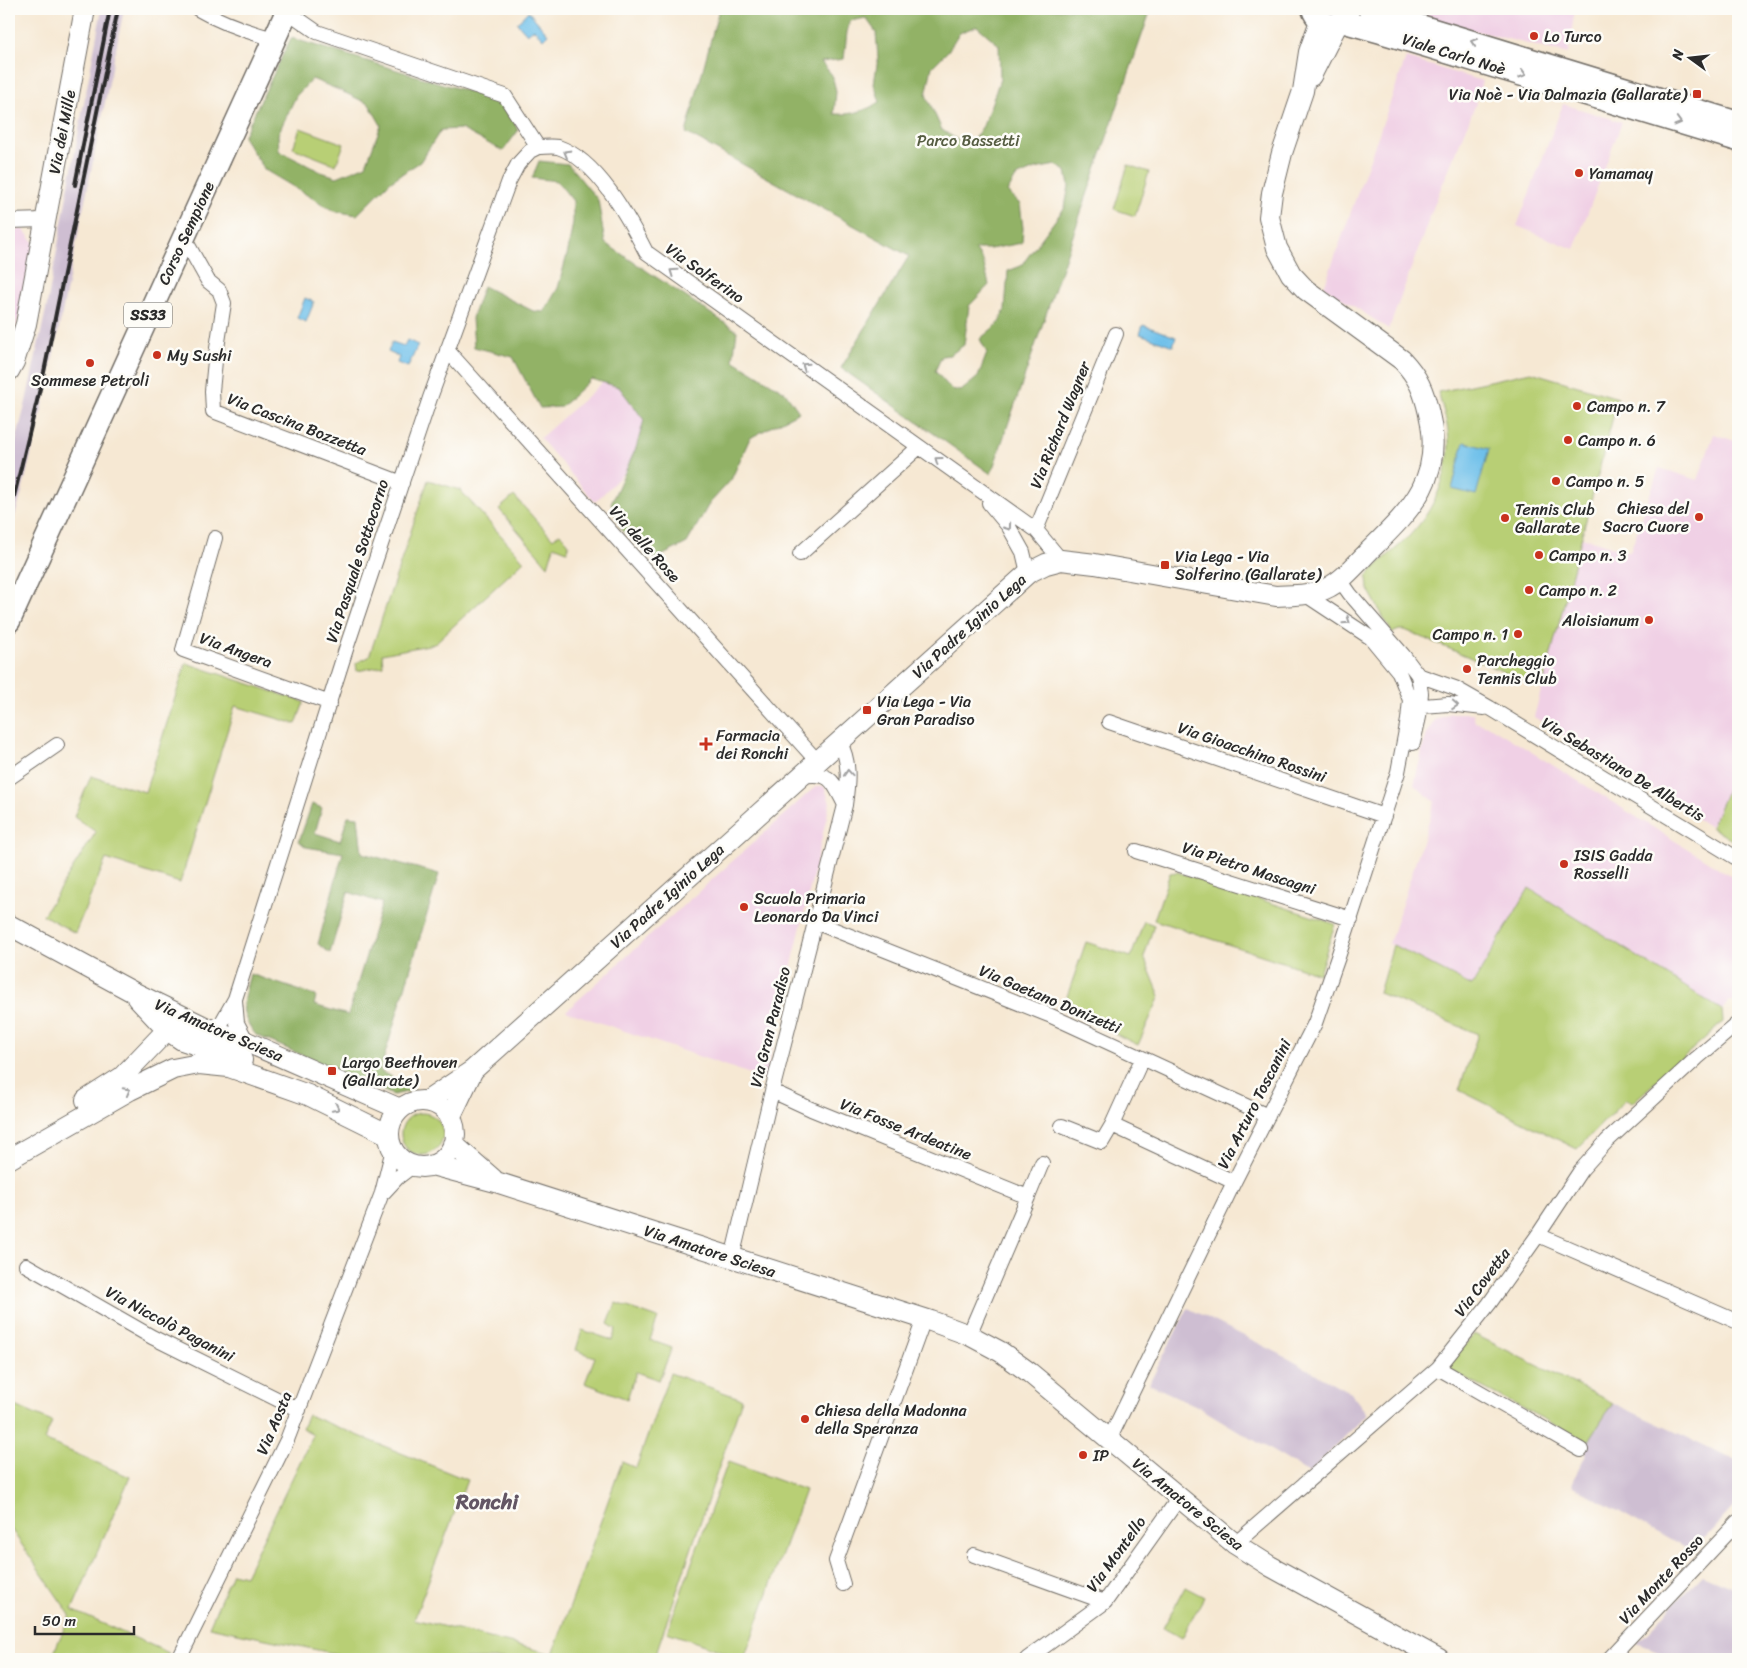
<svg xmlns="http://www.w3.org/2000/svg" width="1747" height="1668" font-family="Sriracha,sans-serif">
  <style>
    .built { fill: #f0d0e5 }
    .industrial { fill: #cebed2 }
    .green { fill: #b8cf74; stroke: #727d50 }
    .forest { fill: #92b266; stroke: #5e6e48; fill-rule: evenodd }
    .water { fill: #6ec0ea; stroke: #4c768a }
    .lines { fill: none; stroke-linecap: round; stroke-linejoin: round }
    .street-casing { stroke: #726d66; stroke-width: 16 }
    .secondary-casing { stroke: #726d66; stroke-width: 22 }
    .primary-casing { stroke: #726d66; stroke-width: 25 }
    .street { stroke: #fff; stroke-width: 14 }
    .secondary { stroke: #fff; stroke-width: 20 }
    .primary { stroke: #fff; stroke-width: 22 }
    .rail { stroke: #2b2b2b; stroke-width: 4 }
    .oneway { stroke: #a0a0a0 }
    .poi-dot { fill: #c8321e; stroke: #fdfcf7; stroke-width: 2 }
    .labels { text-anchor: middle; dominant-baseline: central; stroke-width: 5; stroke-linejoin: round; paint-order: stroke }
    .shield { fill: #fdfcf7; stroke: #6a6a68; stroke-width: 1 }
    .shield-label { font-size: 15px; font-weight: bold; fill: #2b2b2b }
    .poi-label { font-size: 16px; fill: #2b2b2b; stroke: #fdfcf7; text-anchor: start }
    .street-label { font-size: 16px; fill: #2b2b2b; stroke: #fdfcf7 }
    .park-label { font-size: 16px; fill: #555c41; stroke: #fdfcf7 }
    .district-label { font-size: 21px; font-weight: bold; fill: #635664; stroke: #fdfcf7 }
  </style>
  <rect width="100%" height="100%" fill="#fdfcf7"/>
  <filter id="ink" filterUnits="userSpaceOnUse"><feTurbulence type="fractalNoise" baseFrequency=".02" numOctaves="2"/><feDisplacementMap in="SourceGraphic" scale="10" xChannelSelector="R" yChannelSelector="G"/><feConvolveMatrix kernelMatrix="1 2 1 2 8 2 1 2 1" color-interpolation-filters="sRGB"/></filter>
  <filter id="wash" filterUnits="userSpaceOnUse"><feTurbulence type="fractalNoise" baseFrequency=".0096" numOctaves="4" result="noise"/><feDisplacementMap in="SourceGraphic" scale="20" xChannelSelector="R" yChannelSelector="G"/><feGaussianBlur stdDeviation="1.12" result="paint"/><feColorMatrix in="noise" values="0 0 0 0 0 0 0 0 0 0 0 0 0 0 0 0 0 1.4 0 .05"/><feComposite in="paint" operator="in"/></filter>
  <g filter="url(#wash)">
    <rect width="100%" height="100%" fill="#f6e8d3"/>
    <path class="built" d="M 1388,9 L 1575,9 L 1568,54 Z
      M 1406,58 L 1482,81 L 1475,106 L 1436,200 L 1389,329 L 1324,287 Z
      M 1563,104 L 1622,122 L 1574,249 L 1517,226 Z
      M 23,229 L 35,244 L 24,300 L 11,342 L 9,341 L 9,230 Z
      M 603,382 L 619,387 L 644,420 L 636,448 L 625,472 L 595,502 L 540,438 Z
      M 1714,434 L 1738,442 L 1738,844 L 1534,717 L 1582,537 L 1630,552 L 1659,468 L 1698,480 Z
      M 1451,713 L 1473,713 L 1475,722 L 1491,727 L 1738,880 L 1738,1002 L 1729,1001 L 1722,1010 L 1529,888 L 1472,986 L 1393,945 L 1389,944 L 1435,802 L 1414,785 L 1426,734 L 1435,720 Z
      M 824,786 L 830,803 L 765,1079 L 566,1011 L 815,787 Z"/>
    <path class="industrial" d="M 102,9 L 124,9 L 44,401 L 22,492 L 9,536 L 9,467 L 25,406 L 47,305 L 83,108 Z
      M 1188,1308 L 1280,1354 L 1351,1393 L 1367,1414 L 1309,1473 L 1197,1406 L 1149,1384 Z
      M 1613,1403 L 1738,1461 L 1738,1502 L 1692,1552 L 1571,1485 L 1585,1456 L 1588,1442 Z
      M 1702,1575 L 1738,1590 L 1738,1659 L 1679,1659 L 1637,1643 Z"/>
    <path class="green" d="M 300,128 L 344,144 L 336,165 L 293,148 Z
      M 1128,165 L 1149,172 L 1135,216 L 1114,209 Z
      M 1531,372 L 1618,398 L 1542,688 L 1405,630 L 1399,630 L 1392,633 L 1368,589 L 1367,577 C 1379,560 1397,550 1411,534 C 1433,511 1448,477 1449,444 C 1449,426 1443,409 1438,392 Z
      M 428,480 L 460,490 L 524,561 L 434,644 L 382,654 L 383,666 L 357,671 L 356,663 L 369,657 Z
      M 514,496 L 553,539 L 560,533 L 569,544 L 567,551 L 554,546 L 548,566 L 499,509 Z
      M 186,663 L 304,702 L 296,724 L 235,706 L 180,883 L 106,859 L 75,933 L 43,915 L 96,832 L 74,817 L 91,776 L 145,792 Z
      M 1738,766 L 1738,844 L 1711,827 Z
      M 1177,872 L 1335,924 L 1319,974 L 1154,920 L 1170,873 Z
      M 1529,888 L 1722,1010 L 1723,1022 L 1632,1103 L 1626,1099 L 1577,1149 L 1459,1090 L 1478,1034 L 1379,993 L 1393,945 L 1472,986 Z
      M 1144,921 L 1154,925 L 1144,957 L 1160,996 L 1138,1045 L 1063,1008 L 1086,942 L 1131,957 Z
      M401 1134a21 21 0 1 1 42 0a21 21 0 1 1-42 0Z
      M 616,1303 L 658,1318 L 650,1340 L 672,1348 L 659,1380 L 636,1372 L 627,1399 L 585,1383 L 595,1357 L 576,1350 L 582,1330 L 612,1340 L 616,1329 L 608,1324 Z
      M 1474,1334 L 1613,1403 L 1588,1442 L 1449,1370 L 1449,1364 Z
      M 670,1373 L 742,1399 L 654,1659 L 360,1659 L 209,1627 L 232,1573 L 245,1576 L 313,1435 L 302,1428 L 308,1415 L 467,1480 L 414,1619 L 553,1654 L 622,1462 L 636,1468 Z
      M 9,1403 L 52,1422 L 44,1440 L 130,1477 L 72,1610 L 169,1653 L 166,1659 L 51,1659 L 70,1615 L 9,1526 Z
      M 728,1462 L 805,1490 L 744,1659 L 667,1632 Z
      M 1185,1587 L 1204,1597 L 1182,1638 L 1163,1628 Z"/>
    <path class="forest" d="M 719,9 L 1151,9 L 991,474 L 841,368 L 909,256 L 686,133 ZM 866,18 L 876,32 L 878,58 L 874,84 L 880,102 C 865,111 852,115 834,114 L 836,91 L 832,75 L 821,62 L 844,59 L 847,32 L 850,21 ZM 977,26 L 999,45 L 1000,79 L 992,102 L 983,126 L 974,139 L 964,144 L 942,130 L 926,95 L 932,67 L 948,51 L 959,33 ZM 1056,165 L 1066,171 L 1069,186 L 1065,207 L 1021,266 L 1008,271 L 1005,310 L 999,323 L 980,339 L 987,353 L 978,377 L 961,391 L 951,389 L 935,371 L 942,356 L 950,355 L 964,345 L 969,306 L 989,285 L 983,261 L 975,249 L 990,249 L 1022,243 L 1023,228 L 1020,204 L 1007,192 L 1016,177 L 1035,169 Z
      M 291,38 L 506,103 L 518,131 L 503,151 L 461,129 L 441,130 L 420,162 L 391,181 L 357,215 L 334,211 L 265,170 L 243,137 ZM 312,79 L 339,90 L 369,104 L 381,125 L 366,165 L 337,177 L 321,172 L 279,151 L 278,134 L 296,96 Z
      M 539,161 L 568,164 L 598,200 L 605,243 L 737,331 L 733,360 L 785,392 L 799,412 L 750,438 L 731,480 L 709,504 L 687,543 L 655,559 L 621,530 L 611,503 L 636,448 L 644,420 L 619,387 L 591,379 L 561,407 L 540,408 L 513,357 L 474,347 L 472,318 L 483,286 L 533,311 L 544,312 L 558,288 L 568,251 L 573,222 L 573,201 L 557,181 L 532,178 Z
      M 312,804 L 322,808 L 315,833 L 340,841 L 348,816 L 358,817 L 362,853 L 439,874 L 380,1071 L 416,1090 L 393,1095 L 256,1035 C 237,1011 243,1001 250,974 L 316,996 L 314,1005 L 348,1015 L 382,903 L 348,892 L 330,953 L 318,944 L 343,853 L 306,847 L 299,841 Z"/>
    <path class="water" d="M 528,11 L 548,34 L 543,39 L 534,29 L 527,34 L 517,23 Z
      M 305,298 L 314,302 L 306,322 L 297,318 Z
      M 1143,325 L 1176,337 L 1173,346 L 1140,334 Z
      M 407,340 L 418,345 L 408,367 L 397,363 L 399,357 L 388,352 L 392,342 L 404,346 Z
      M 1464,442 L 1489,449 L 1476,495 L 1452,489 Z"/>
  </g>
  <g filter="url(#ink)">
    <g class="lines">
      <g class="street-casing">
        <path id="street" d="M 198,9 C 222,23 248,32 274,39
          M 288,9 L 297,18 L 317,32 L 505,96 L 538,147 C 544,147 552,146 558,147 C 597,160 628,217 646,252 L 1036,530 L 1061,560
          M 9,221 L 45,220
          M 184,238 L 208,281 L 219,290 L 224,303 L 215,361 L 212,391 L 213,411 L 402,483
          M 447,350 L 817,761
          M 989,503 L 1009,527 L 1023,552 L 1028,573
          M 1036,530 L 1116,334
          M 215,538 L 183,650 L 330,703
          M 800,554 L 919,447
          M 1340,580 L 1350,594 L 1403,655 L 1418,675 L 1421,693 L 1419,717 L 1413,743
          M 1418,675 L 1455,688 L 1490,708 L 1738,859
          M 1411,707 L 1448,704 L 1484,708
          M 1109,722 L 1384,816
          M 801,776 C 832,772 832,780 845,805
          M 9,778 L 57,745
          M 1136,851 L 1351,919
          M 815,922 L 1049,1015 L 1268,1116
          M 235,1000 L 237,1023 L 247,1042
          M 209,1029 L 222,1022 L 235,999 L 347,646 L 430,398 L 509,181 L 518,164 L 530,151 L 538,147
          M 1142,1059 L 1112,1125 L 1234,1182
          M 772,1091 L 811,1109 L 1028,1197 L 969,1335
          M 1062,1126 L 1102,1142 L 1112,1125
          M 383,1193 L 397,1178 L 414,1165
          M 1028,1197 L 1042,1163
          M 1538,1235 L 1738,1322
          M 732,1258 L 772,1091 L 845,805 C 848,783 851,762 839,741
          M 26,1265 L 152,1337 L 299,1410
          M 1438,1368 L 1581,1450
          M 1109,1440 L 1234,1182 L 1315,1023 L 1338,957 L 1398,772 L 1408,720 L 1410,700 L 1399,672 L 1371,638 L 1306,595
          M 1235,1544 L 1438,1368 L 1489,1304 L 1538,1235 L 1581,1170 L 1607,1141 L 1697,1058 L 1738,1023
          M 974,1555 L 1105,1602
          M 843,1584 L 836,1561 L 924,1319
          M 179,1659 L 287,1440 L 382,1193 L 393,1149
          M 1027,1659 L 1105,1602 L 1179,1498
          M 1609,1659 L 1738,1522"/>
      </g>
      <g class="secondary-casing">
        <path id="secondary" d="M 1311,76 L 1338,23
          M 9,371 L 14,362 L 26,324 L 85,9
          M 9,925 L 133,992 L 209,1029 L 247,1042 L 400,1109
          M 137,998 L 167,1030 L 182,1040 L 242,1060
          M 86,1100 L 122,1077 L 167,1030 L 178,1028 L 202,1035
          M 427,1101 L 473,1070 L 1028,573 L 1046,564 L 1061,560 L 1095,564 L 1276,596 C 1292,595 1309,596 1325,589 C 1343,581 1357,563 1371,549 C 1413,508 1444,476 1429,414 C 1424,391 1418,377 1402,360 L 1306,290 L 1291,274 L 1277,248 L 1269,217 L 1272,193 L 1282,153 L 1303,91 L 1309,52 L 1320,21
          M389 1134a33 33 0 1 1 66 0a33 33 0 1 1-66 0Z
          M 450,1118 L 473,1070
          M 453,1144 L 493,1179
          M 9,1159 L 130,1090 L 173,1069 L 199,1064 L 229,1067 L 308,1095 L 389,1135
          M 432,1165 L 496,1182 L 931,1321 L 969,1335 L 1001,1352 L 1030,1373 L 1235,1544 L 1270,1566 L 1439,1659"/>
      </g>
      <g class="primary-casing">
        <path id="primary" d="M 1313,9 C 1319,28 1343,31 1348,10
          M 1369,9 L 1384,15 L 1738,123
          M 1341,21 L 1381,32 L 1738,140
          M 9,621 L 288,9"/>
      </g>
      <use href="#street" class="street"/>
      <use href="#secondary" class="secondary"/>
      <use href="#primary" class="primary"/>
      <path class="rail" d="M 75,185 L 110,9
        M 9,517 L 44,372 L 118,9"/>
    </g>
    <defs><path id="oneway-chevron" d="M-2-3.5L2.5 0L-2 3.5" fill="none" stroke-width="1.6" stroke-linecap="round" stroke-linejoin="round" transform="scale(1.25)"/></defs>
    <g class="oneway">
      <use href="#oneway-chevron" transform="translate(1474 42) rotate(-163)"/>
      <use href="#oneway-chevron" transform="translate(1523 74) rotate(17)"/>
      <use href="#oneway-chevron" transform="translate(1678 122) rotate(16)"/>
      <use href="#oneway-chevron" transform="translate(567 153) rotate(-150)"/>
      <use href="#oneway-chevron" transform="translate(673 272) rotate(-145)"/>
      <use href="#oneway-chevron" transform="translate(805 366) rotate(-145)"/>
      <use href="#oneway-chevron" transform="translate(938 460) rotate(-144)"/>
      <use href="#oneway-chevron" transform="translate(1008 527) rotate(55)"/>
      <use href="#oneway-chevron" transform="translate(1347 621) rotate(35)"/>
      <use href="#oneway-chevron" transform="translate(1455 705) rotate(4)"/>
      <use href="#oneway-chevron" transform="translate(848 773) rotate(-94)"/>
      <use href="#oneway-chevron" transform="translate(127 1091) rotate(-28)"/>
      <use href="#oneway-chevron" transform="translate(336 1108) rotate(27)"/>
    </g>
  </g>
  <g class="poi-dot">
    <circle cx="1534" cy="36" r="5"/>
    <rect x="1692" y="89" width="10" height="10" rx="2.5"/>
    <circle cx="1579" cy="173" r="5"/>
    <circle cx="157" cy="355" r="5"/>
    <circle cx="90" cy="363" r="5"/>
    <circle cx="1577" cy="406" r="5"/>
    <circle cx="1568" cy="440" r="5"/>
    <circle cx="1556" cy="481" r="5"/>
    <circle cx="1699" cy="517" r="5"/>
    <circle cx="1505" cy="518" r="5"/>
    <circle cx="1539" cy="555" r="5"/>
    <rect x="1160" y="560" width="10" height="10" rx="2.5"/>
    <circle cx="1529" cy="590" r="5"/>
    <circle cx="1649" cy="620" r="5"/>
    <circle cx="1518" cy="634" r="5"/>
    <circle cx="1467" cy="669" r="5"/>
    <rect x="862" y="705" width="10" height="10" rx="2.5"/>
    <path d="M703.5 736.5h5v5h5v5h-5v5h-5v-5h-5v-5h5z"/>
    <circle cx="1564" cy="864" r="5"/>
    <circle cx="744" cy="907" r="5"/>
    <rect x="327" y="1066" width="10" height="10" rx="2.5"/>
    <circle cx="805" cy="1419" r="5"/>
    <circle cx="1083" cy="1455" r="5"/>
  </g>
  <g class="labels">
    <rect class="shield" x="124" y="302.5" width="48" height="25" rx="4"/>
    <g class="shield-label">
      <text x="148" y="315">SS33</text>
    </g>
    <g class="poi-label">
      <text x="1544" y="36">Lo Turco</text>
      <text x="1687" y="94" text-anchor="end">Via Noè - Via Dalmazia (Gallarate)</text>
      <text x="1589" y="173">Yamamay</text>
      <text x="167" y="355">My Sushi</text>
      <text x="90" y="380" text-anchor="middle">Sommese Petroli</text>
      <text x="1587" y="406">Campo n. 7</text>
      <text x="1578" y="440">Campo n. 6</text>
      <text x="1566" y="481">Campo n. 5</text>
      <text x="1689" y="508" text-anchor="end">Chiesa del<tspan x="1689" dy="18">Sacro Cuore</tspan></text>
      <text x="1515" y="509">Tennis Club<tspan x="1515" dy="18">Gallarate</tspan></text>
      <text x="1549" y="555">Campo n. 3</text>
      <text x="1175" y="556">Via Lega - Via<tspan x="1175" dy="18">Solferino (Gallarate)</tspan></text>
      <text x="1539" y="590">Campo n. 2</text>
      <text x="1639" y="620" text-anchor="end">Aloisianum</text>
      <text x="1508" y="634" text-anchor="end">Campo n. 1</text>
      <text x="1477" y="660">Parcheggio<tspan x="1477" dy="18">Tennis Club</tspan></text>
      <text x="877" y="701">Via Lega - Via<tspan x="877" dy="18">Gran Paradiso</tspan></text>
      <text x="716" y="735">Farmacia<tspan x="716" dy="18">dei Ronchi</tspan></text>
      <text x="1574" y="855">ISIS Gadda<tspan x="1574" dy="18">Rosselli</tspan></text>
      <text x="754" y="898">Scuola Primaria<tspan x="754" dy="18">Leonardo Da Vinci</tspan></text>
      <text x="342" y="1062">Largo Beethoven<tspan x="342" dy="18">(Gallarate)</tspan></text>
      <text x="815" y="1410">Chiesa della Madonna<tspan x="815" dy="18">della Speranza</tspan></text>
      <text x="1093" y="1455">IP</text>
    </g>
    <g class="street-label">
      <text transform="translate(1454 54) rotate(17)">Viale Carlo Noè</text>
      <text transform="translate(62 132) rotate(-79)">Via dei Mille</text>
      <text transform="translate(186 233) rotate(-65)">Corso Sempione</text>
      <text transform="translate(705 273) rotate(35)">Via Solferino</text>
      <text transform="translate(297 424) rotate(21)">Via Cascina Bozzetta</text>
      <text transform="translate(1060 425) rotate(-68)">Via Richard Wagner</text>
      <text transform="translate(645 544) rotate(48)">Via delle Rose</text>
      <text transform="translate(357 561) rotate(-72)">Via Pasquale Sottocorno</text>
      <text transform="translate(969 626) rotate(-42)">Via Padre Iginio Lega</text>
      <text transform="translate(236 650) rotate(20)">Via Angera</text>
      <text transform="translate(1252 752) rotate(19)">Via Gioacchino Rossini</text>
      <text transform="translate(1623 769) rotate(31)">Via Sebastiano De Albertis</text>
      <text transform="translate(1249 868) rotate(18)">Via Pietro Mascagni</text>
      <text transform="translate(667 896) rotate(-42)">Via Padre Iginio Lega</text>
      <text transform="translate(1050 999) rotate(23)">Via Gaetano Donizetti</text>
      <text transform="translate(770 1027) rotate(-76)">Via Gran Paradiso</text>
      <text transform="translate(219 1030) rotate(23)">Via Amatore Sciesa</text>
      <text transform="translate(1254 1104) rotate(-63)">Via Arturo Toscanini</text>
      <text transform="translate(906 1129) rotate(22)">Via Fosse Ardeatine</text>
      <text transform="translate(710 1251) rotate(18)">Via Amatore Sciesa</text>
      <text transform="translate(1482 1282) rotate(-53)">Via Covetta</text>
      <text transform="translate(170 1324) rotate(28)">Via Niccolò Paganini</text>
      <text transform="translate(274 1423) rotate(-67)">Via Aosta</text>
      <text transform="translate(1188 1504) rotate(39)">Via Amatore Sciesa</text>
      <text transform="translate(1116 1554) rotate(-54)">Via Montello</text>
      <text transform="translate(1661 1579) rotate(-47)">Via Monte Rosso</text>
    </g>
    <g class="park-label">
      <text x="968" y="140">Parco Bassetti</text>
    </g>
    <g class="district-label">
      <text x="487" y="1502">Ronchi</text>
    </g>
  </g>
  <rect width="1747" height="1668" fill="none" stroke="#fdfcf7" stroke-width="30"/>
  <g transform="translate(1690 58) rotate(285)" stroke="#fdfcf7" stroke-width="4" paint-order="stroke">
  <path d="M0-4L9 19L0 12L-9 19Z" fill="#2b2b2b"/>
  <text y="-8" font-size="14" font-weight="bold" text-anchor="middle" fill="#2b2b2b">N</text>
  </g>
  <path d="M35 1626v8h99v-8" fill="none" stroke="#2b2b2b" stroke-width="2.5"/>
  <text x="42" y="1626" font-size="15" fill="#2b2b2b" stroke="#fdfcf7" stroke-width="4" paint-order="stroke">50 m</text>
</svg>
